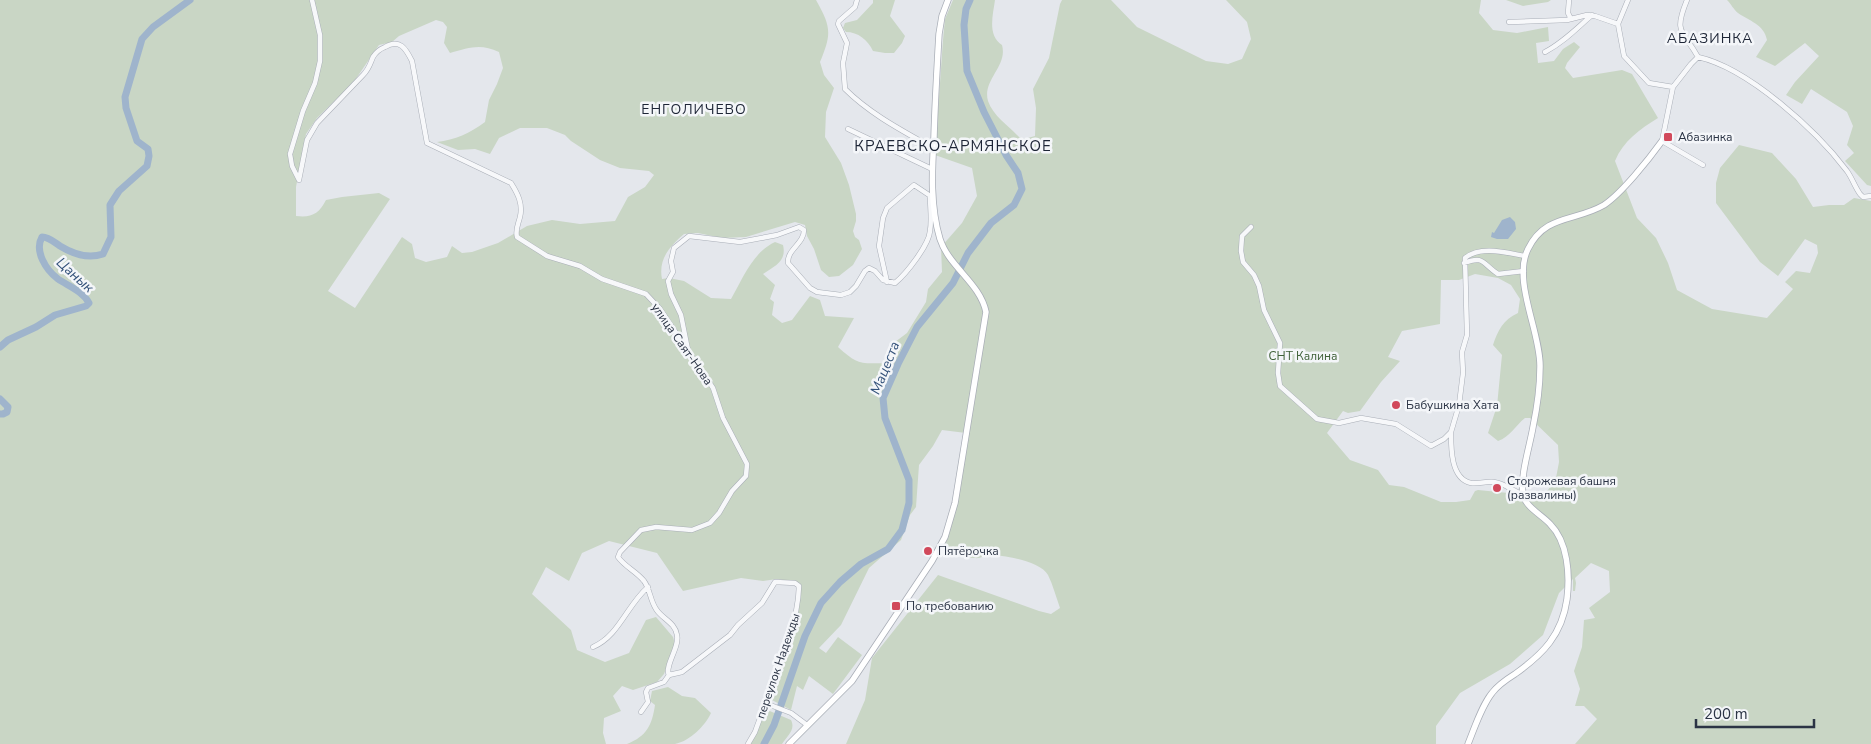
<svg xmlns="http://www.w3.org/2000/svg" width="1871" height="744" font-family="'Nunito Sans',sans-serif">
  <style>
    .green { fill: #c9d6c5; fill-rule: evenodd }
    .water { fill: #9fb4cc }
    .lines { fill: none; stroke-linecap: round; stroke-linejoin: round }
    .river { stroke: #9fb4cc; stroke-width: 7 }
    .street-casing { stroke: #a9aeb7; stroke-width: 5.5 }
    .secondary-casing { stroke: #a9aeb7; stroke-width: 7 }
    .street { stroke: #f7f8fa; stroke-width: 4.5 }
    .secondary { stroke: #fff; stroke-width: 5.5 }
    .poi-dot { fill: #d1495b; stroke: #f4f6f9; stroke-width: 2 }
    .labels { text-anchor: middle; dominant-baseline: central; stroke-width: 5; stroke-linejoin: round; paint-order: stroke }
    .poi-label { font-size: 12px; fill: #2b3445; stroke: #f4f6f9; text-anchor: start }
    .street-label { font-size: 12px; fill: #2b3445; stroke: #f4f6f9 }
    .park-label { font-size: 12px; fill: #3f6138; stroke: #f4f6f9 }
    .neighbourhood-label { font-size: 14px; letter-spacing: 1px; fill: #1d2536; stroke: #f4f6f9 }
    .water-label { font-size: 14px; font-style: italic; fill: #34527a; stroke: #f4f6f9 }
    .quarter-label { font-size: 15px; letter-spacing: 1px; fill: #1d2536; stroke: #f4f6f9 }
  </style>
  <rect width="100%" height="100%" fill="#e4e7ec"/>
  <path class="green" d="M 0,0 L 816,0 C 831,27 832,33 820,62 L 824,75 L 834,88 L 826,112 L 825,137 L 841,163 L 849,185 L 856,214 L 856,221 L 853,231 L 855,237 L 859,240 L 862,249 L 853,265 L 839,276 L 829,277 L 821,270 L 814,249 L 807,236 L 805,225 L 795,222 L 746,237 L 722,238 L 698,233 L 684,234 C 670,246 658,259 662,279 L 669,278 L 684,281 L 711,298 L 731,299 C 743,278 753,252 775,242 L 783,245 C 787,261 775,266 763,274 L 775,285 L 770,299 L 774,302 L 772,315 L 782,323 L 792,320 L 810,296 L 820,300 L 825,316 L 854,318 L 838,347 C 857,364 859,364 885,363 L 895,342 L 907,333 L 926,302 L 928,289 L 942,272 L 941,247 L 962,223 L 977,196 L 972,168 L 935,155 L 943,40 L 945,19 L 953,0 L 995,0 C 993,15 987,35 1002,45 C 1008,66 982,80 988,101 C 993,116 1009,126 1019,137 L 1024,139 L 1035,136 L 1036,108 L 1033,89 L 1049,58 L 1060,4 L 1062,0 L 1111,0 L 1137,27 L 1206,61 L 1228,64 L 1242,59 L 1251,39 L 1247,22 L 1226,0 L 1481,0 L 1479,13 L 1493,30 L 1517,33 L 1548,27 L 1549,41 L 1536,43 L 1538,63 L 1554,61 L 1563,49 L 1574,42 L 1580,47 L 1567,63 L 1565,68 L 1573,78 L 1622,70 L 1632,74 L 1658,118 C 1640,129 1623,141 1615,161 L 1637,218 L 1656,238 L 1668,263 L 1677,290 L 1712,309 L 1767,318 L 1793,289 L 1785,282 L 1796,271 L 1810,273 L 1818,253 L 1817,245 L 1805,239 L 1778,276 L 1760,262 L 1716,203 L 1716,183 L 1720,168 L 1739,145 L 1772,153 L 1796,179 L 1813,207 L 1829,205 L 1844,205 L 1854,198 L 1871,201 L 1871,744 L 1575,744 L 1597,719 L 1584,706 L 1575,706 L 1580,689 L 1574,671 L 1582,647 L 1584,620 L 1595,618 L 1589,608 L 1610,592 L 1609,571 L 1591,563 L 1575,578 L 1576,583 L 1575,591 L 1573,591 L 1573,579 L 1559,593 L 1543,635 L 1510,664 L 1460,693 L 1436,726 L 1436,744 L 846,744 L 865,700 L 872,658 L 938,575 L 1039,611 L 1051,614 L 1060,608 C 1056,597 1053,585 1048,575 C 1041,561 1003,555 990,555 C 984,555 980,559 975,558 C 963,558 952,553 940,552 L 951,522 L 966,433 L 942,430 L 933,446 L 919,465 L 916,507 L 910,515 L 901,540 L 869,568 L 841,625 L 819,648 L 826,653 L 838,637 L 862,655 L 833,694 L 809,676 L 803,690 L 797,686 L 791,710 L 770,699 L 797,617 L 801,587 L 794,582 L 777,579 L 763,581 L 741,578 L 683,591 L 657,553 L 609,541 L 582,553 L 569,581 L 546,567 L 532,594 L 571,630 L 577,650 L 605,662 L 629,653 L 646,620 L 656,617 L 673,637 L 675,644 L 664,674 L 657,682 L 633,690 L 622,686 L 613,696 L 621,711 L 604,718 L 603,733 L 606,744 L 0,744 ZM 436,20 L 443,22 L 447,27 L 444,43 L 450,53 C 469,48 480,43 499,52 L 503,68 L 497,84 L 489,100 L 485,122 C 470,133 455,140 437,142 L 458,150 L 475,149 L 490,154 L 499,138 L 520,128 L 547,128 L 565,135 L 571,141 L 600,160 L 620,168 L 649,171 L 654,175 L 645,187 L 628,197 L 615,221 L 580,224 L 552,220 L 527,226 L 498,243 L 472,252 L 462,253 L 452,246 L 447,257 L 426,262 L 415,258 L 412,244 L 402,237 L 355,308 L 328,291 L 390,199 L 379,193 L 342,197 L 326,200 C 319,214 311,218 296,216 L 296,187 L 306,134 L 317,118 L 353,83 L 379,45 L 392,42 L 399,36 ZM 1475,274 L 1498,278 L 1511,285 L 1520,299 L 1518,313 C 1503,320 1498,330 1493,345 L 1502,355 L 1497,406 L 1488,433 L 1498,441 C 1510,437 1515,426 1525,418 L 1530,418 L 1558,445 L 1559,462 L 1556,478 L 1548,490 L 1538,496 L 1478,490 L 1475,491 L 1470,500 L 1456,502 L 1441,502 L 1404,487 L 1389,485 L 1378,470 L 1350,460 L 1327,433 L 1343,411 L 1348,413 L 1360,411 L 1381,382 L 1400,361 L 1388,357 L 1402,331 L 1440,324 L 1441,280 L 1459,280 Z
    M 873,0 L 895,0 L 890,16 L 905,36 L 902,43 L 894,53 L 885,53 L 873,51 C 868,40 858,32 846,32 L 843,28 L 845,23 L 857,20 L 873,3 Z
    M 1506,0 L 1551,0 L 1548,2 L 1523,6 Z
    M 1727,0 L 1871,0 L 1871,186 L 1867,185 L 1845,161 L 1854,153 L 1847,145 L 1853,126 L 1847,112 L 1811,89 L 1802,104 L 1786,95 L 1795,82 L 1819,56 L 1805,43 L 1775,66 L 1756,57 L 1767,40 C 1764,24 1749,21 1738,13 C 1734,10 1731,4 1727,0 Z
    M 668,687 L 682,696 L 695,698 L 711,713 C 705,726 690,741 675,744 C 660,744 642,744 627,744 C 647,736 652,725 655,705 L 650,701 L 652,691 Z
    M 765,709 L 791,720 C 796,730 787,736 782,744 L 750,744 Z"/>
  <path class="water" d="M 1510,217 L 1515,222 L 1516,229 L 1508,239 L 1497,239 L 1491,237 L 1492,232 L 1494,233 L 1502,220 Z"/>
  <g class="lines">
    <path class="river" d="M 0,347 L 8,340 L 36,327 L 55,315 L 86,306 L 89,303 C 83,291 68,286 58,279 C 46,270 34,251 42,237 C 49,237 54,242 60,246 C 73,254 88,259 103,254 L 111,237 L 110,205 L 119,191 L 147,166 L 149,156 L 148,149 L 137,141 L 126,108 L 125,97 L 142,39 L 153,27 L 190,0
      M 0,399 L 8,407 L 7,412 L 3,414 L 0,414
      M 764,744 L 774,725 L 805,636 L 821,603 L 840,582 L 861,564 L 888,549 L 902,530 L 909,503 L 909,480 L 885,418 L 883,398 L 898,364 L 917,327 L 953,283 L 968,253 L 991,223 L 1014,205 L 1022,189 L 1018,173 L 1006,155 L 984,112 L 967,71 L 964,25 L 966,9 L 970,0"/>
    <g class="street-casing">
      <path id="street" d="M 857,0 L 855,7 L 839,21 L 838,24 L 847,43 L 843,63 L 845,89 C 870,114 903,131 933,148
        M 1569,0 L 1568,13 L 1571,19
        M 1628,0 L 1618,24 L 1624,56 L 1649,83 L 1673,87
        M 1687,0 C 1673,34 1683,30 1698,57 C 1748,68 1816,130 1847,171 C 1852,178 1855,187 1860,194 L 1863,197 L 1871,196
        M 1509,22 L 1567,20 L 1587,15 L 1595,16 L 1618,24
        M 1545,52 C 1564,42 1577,28 1592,15
        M 1698,57 L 1691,64 L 1673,87 L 1662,141 L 1703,165
        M 848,129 L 932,169
        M 299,180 L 307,140 L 317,123 L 363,75 C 369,69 370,64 373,57 C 376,52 380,49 385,47 C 400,38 406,49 412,61 L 427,143 L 511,183 C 518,194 523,204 520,217 C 518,225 515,230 517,237 L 547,256 L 580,266 L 602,279 L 646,294 L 660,309 L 713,388 L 723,418 L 747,464 L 746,476 L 732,491 L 719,513 L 710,523 L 692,530 L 656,527 L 641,530 L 620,552 L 618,557 C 625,567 636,571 644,581 C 650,589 650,600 656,609 C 662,619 675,622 677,635 C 680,647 664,666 669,675
        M 299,180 L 292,166 L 290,154 L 303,111 L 315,83 L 320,61 L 320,35 L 312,0
        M 1251,227 L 1242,236 L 1241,251 L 1243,262 L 1254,275 L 1259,286 L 1264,310 L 1280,343 L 1278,373 L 1280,386 L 1317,419 L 1339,423 L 1361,418 L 1396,424 L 1431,446 L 1444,439 L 1451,432 L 1459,405 L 1463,373 L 1462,352 L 1467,335 L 1465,258 C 1481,245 1507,253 1525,256
        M 1464,263 C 1485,255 1482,264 1498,274 L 1524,271
        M 887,282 L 879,246 L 883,218 L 887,208 L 914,185 L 932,197
        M 688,350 L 681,315 L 671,294 L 668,281 L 673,272 L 671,261 L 674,248 L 689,236 L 740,242 L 777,235 L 799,227 L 804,230 C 804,244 787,249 788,263 L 810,288 L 817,292 L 841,295 L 850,292 L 856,286 L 865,271 L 869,268 L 875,271 L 883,280 L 895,283 C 906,274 929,245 930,231 C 932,220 930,207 930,196
        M 1451,433 C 1451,449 1451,479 1471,483 C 1479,484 1487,481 1494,482 C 1505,483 1513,492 1523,494
        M 593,647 C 619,636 627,605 648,587
        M 765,703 L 791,713 L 807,725
        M 641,712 L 648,702 L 646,692 L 648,688 L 664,682 L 669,675 L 682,672 L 730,635 L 738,625 L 762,603 L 775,582 L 795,583 L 799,586 C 798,631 770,689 755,732 L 748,744"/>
    </g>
    <g class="secondary-casing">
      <path id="secondary" d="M 789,744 L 852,681 L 932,561 L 945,537 L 955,503 L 986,312 C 980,283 949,267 940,239 C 930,206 932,170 934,137 C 935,102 937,68 939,34 L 942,16 L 948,0
        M 1468,744 C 1475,727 1481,707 1492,693 C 1498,685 1507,679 1515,674 C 1543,654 1562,635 1567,599 C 1570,575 1568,542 1550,524 C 1542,515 1525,507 1523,494 C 1520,476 1530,445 1533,427 C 1537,408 1540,386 1540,367 C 1541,333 1512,281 1528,249 C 1545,214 1575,222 1604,205 C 1622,193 1649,159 1662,141"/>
    </g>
    <use href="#street" class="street"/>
    <use href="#secondary" class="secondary"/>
  </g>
  <g class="poi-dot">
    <rect x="1663" y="132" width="10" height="10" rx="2.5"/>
    <circle cx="1396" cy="405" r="5"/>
    <circle cx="1497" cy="488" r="5"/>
    <circle cx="928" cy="551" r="5"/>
    <rect x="891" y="601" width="10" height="10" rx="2.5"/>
  </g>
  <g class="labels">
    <g class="poi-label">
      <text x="1678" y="137">Абазинка</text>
      <text x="1406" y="405">Бабушкина Хата</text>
      <text x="1507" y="481">Сторожевая башня<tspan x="1507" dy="14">(развалины)</tspan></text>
      <text x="938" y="551">Пятёрочка</text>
      <text x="906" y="606">По требованию</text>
    </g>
    <g class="street-label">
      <text transform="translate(682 344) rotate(55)">улица Саят-Нова</text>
      <text transform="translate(778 666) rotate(-71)">переулок Надежды</text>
    </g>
    <g class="park-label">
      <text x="1303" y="356">СНТ Калина</text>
    </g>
    <g class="neighbourhood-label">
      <text x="1710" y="38">АБАЗИНКА</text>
      <text x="694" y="109">ЕНГОЛИЧЕВО</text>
    </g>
    <g class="water-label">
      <text transform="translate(75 275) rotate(42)">Цанык</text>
      <text transform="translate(885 368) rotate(-68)">Мацеста</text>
    </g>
    <g class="quarter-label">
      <text x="953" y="146">КРАЕВСКО-АРМЯНСКОЕ</text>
    </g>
  </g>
  <path d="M1696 719v8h118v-8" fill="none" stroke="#2b3445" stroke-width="2.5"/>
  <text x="1704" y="719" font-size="15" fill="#2b3445" stroke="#f4f6f9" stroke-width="4" paint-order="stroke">200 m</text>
</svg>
